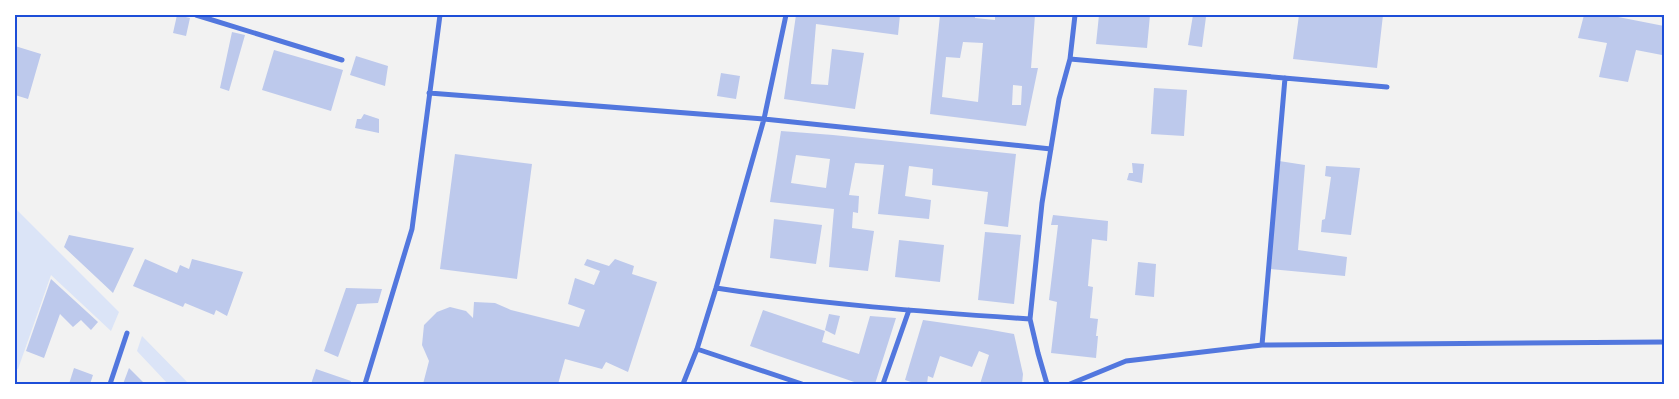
<svg xmlns="http://www.w3.org/2000/svg" width="1679" height="399" font-family="Jost,sans-serif">
  <style>
    .green { fill: #dbe4f7 }
    .building { fill: #bdc9ec; fill-rule: evenodd }
    .lines { fill: none; stroke-linecap: round; stroke-linejoin: round }
    .minor { stroke: #5277de; stroke-width: 5 }
    .neatline { fill: none; stroke: #1d4ed8; stroke-width: 2 }
  </style>
  <rect width="100%" height="100%" fill="#f2f2f2"/>
  <path class="green" d="M 15,208 L 119,312 L 111,331 L 51,275 L 18,369 L 15,368 Z
    M 142,336 L 189,384 L 168,384 L 137,351 Z"/>
  <path class="building" d="M 177,15 L 190,18 L 186,36 L 173,33 Z
    M 796,15 L 900,15 L 898,35 L 816,24 L 811,84 L 828,85 L 832,49 L 864,53 L 855,109 L 784,99 Z
    M 940,15 L 975,15 L 975,18 L 995,20 L 995,15 L 1035,15 L 1031,68 L 1038,68 L 1026,126 L 930,114 ZM 963,42 L 983,43 L 978,102 L 942,97 L 946,57 L 960,58 ZM 1013,85 L 1022,86 L 1021,105 L 1012,105 Z
    M 1099,15 L 1150,15 L 1147,48 L 1096,44 Z
    M 1193,15 L 1206,17 L 1202,47 L 1188,45 Z
    M 1299,15 L 1343,16 L 1343,15 L 1383,15 L 1377,68 L 1293,59 Z
    M 1584,15 L 1608,15 L 1664,26 L 1664,45 L 1662,55 L 1636,50 L 1628,82 L 1599,77 L 1607,43 L 1578,38 Z
    M 232,32 L 245,35 L 229,91 L 220,88 Z
    M 15,46 L 41,54 L 28,99 L 15,95 Z
    M 274,50 L 343,70 L 331,111 L 262,90 Z
    M 356,56 L 388,66 L 385,86 L 350,75 Z
    M 721,73 L 740,76 L 736,99 L 717,96 Z
    M 1154,88 L 1187,90 L 1184,136 L 1151,134 Z
    M 364,114 L 379,119 L 379,133 L 355,128 L 357,119 L 361,119 Z
    M 781,131 L 833,135 L 1016,154 L 1008,227 L 984,224 L 988,192 L 932,185 L 933,169 L 909,166 L 905,196 L 931,200 L 929,219 L 878,214 L 884,165 L 855,163 L 849,195 L 859,196 L 858,213 L 853,212 L 852,228 L 874,231 L 868,271 L 829,267 L 834,209 L 770,202 ZM 796,155 L 830,159 L 826,188 L 791,183 Z
    M 455,154 L 532,164 L 517,279 L 440,269 Z
    M 1279,161 L 1305,165 L 1298,250 L 1347,257 L 1345,276 L 1270,269 Z
    M 1132,163 L 1144,164 L 1142,183 L 1127,180 L 1129,173 L 1133,173 Z
    M 1326,166 L 1360,168 L 1351,235 L 1321,232 L 1322,220 L 1325,219 L 1331,177 L 1325,176 Z
    M 1053,215 L 1108,221 L 1107,241 L 1092,239 L 1088,286 L 1093,287 L 1090,318 L 1098,319 L 1096,336 L 1098,336 L 1096,358 L 1051,353 L 1057,302 L 1049,300 L 1058,225 L 1051,225 Z
    M 774,219 L 822,225 L 816,264 L 770,258 Z
    M 985,232 L 1021,235 L 1014,304 L 978,300 Z
    M 69,235 L 134,248 L 113,293 L 64,247 Z
    M 899,240 L 944,245 L 940,282 L 895,277 Z
    M 145,259 L 177,273 L 180,265 L 189,269 L 192,259 L 243,272 L 227,316 L 216,310 L 214,315 L 185,303 L 183,307 L 133,286 Z
    M 587,259 L 609,266 L 615,259 L 634,266 L 632,274 L 657,282 L 628,372 L 606,362 L 602,369 L 565,359 L 558,384 L 423,384 L 429,361 L 422,345 L 424,325 L 437,312 L 450,307 L 466,311 L 473,318 L 474,302 L 495,303 L 511,310 L 579,327 L 585,310 L 568,304 L 575,278 L 594,285 L 600,271 L 584,265 Z
    M 1138,262 L 1156,264 L 1154,297 L 1135,295 Z
    M 51,279 L 98,322 L 91,330 L 81,320 L 73,327 L 60,314 L 44,358 L 26,351 Z
    M 346,288 L 382,289 L 378,303 L 357,304 L 338,357 L 324,351 Z
    M 763,310 L 825,331 L 822,342 L 859,354 L 870,316 L 896,318 L 875,384 L 860,384 L 750,346 Z
    M 829,314 L 840,316 L 835,335 L 825,330 Z
    M 923,320 L 986,329 L 1014,334 L 1023,374 L 1022,384 L 980,384 L 989,355 L 979,351 L 972,367 L 940,356 L 933,378 L 928,376 L 927,384 L 917,384 L 905,380 Z
    M 74,368 L 93,375 L 90,384 L 69,384 Z
    M 129,368 L 145,384 L 123,384 Z
    M 316,369 L 351,381 L 350,384 L 311,384 Z"/>
  <g class="lines">
    <path class="minor" d="M 196,15 L 342,60
      M 1663,15 L 1664,15
      M 1070,59 L 1387,87
      M 429,93 L 764,119 L 1051,149
      M 716,288 C 820,304 925,312 1030,319
      M 1262,345 L 1285,78
      M 697,349 L 802,384
      M 110,384 L 127,333
      M 365,384 L 412,229 L 440,15
      M 683,384 L 697,349 L 716,288 L 764,119 L 786,15
      M 883,384 L 909,310
      M 1047,384 L 1038,353 L 1030,319 L 1042,203 L 1059,99 L 1070,59 L 1075,15
      M 1070,384 L 1126,361 L 1262,345 L 1664,342"/>
  </g>
  <rect width="1679" height="399" fill="none" stroke="#ffffff" stroke-width="32"/>
  <rect x="16" y="16" width="1647" height="367" class="neatline"/>
</svg>
